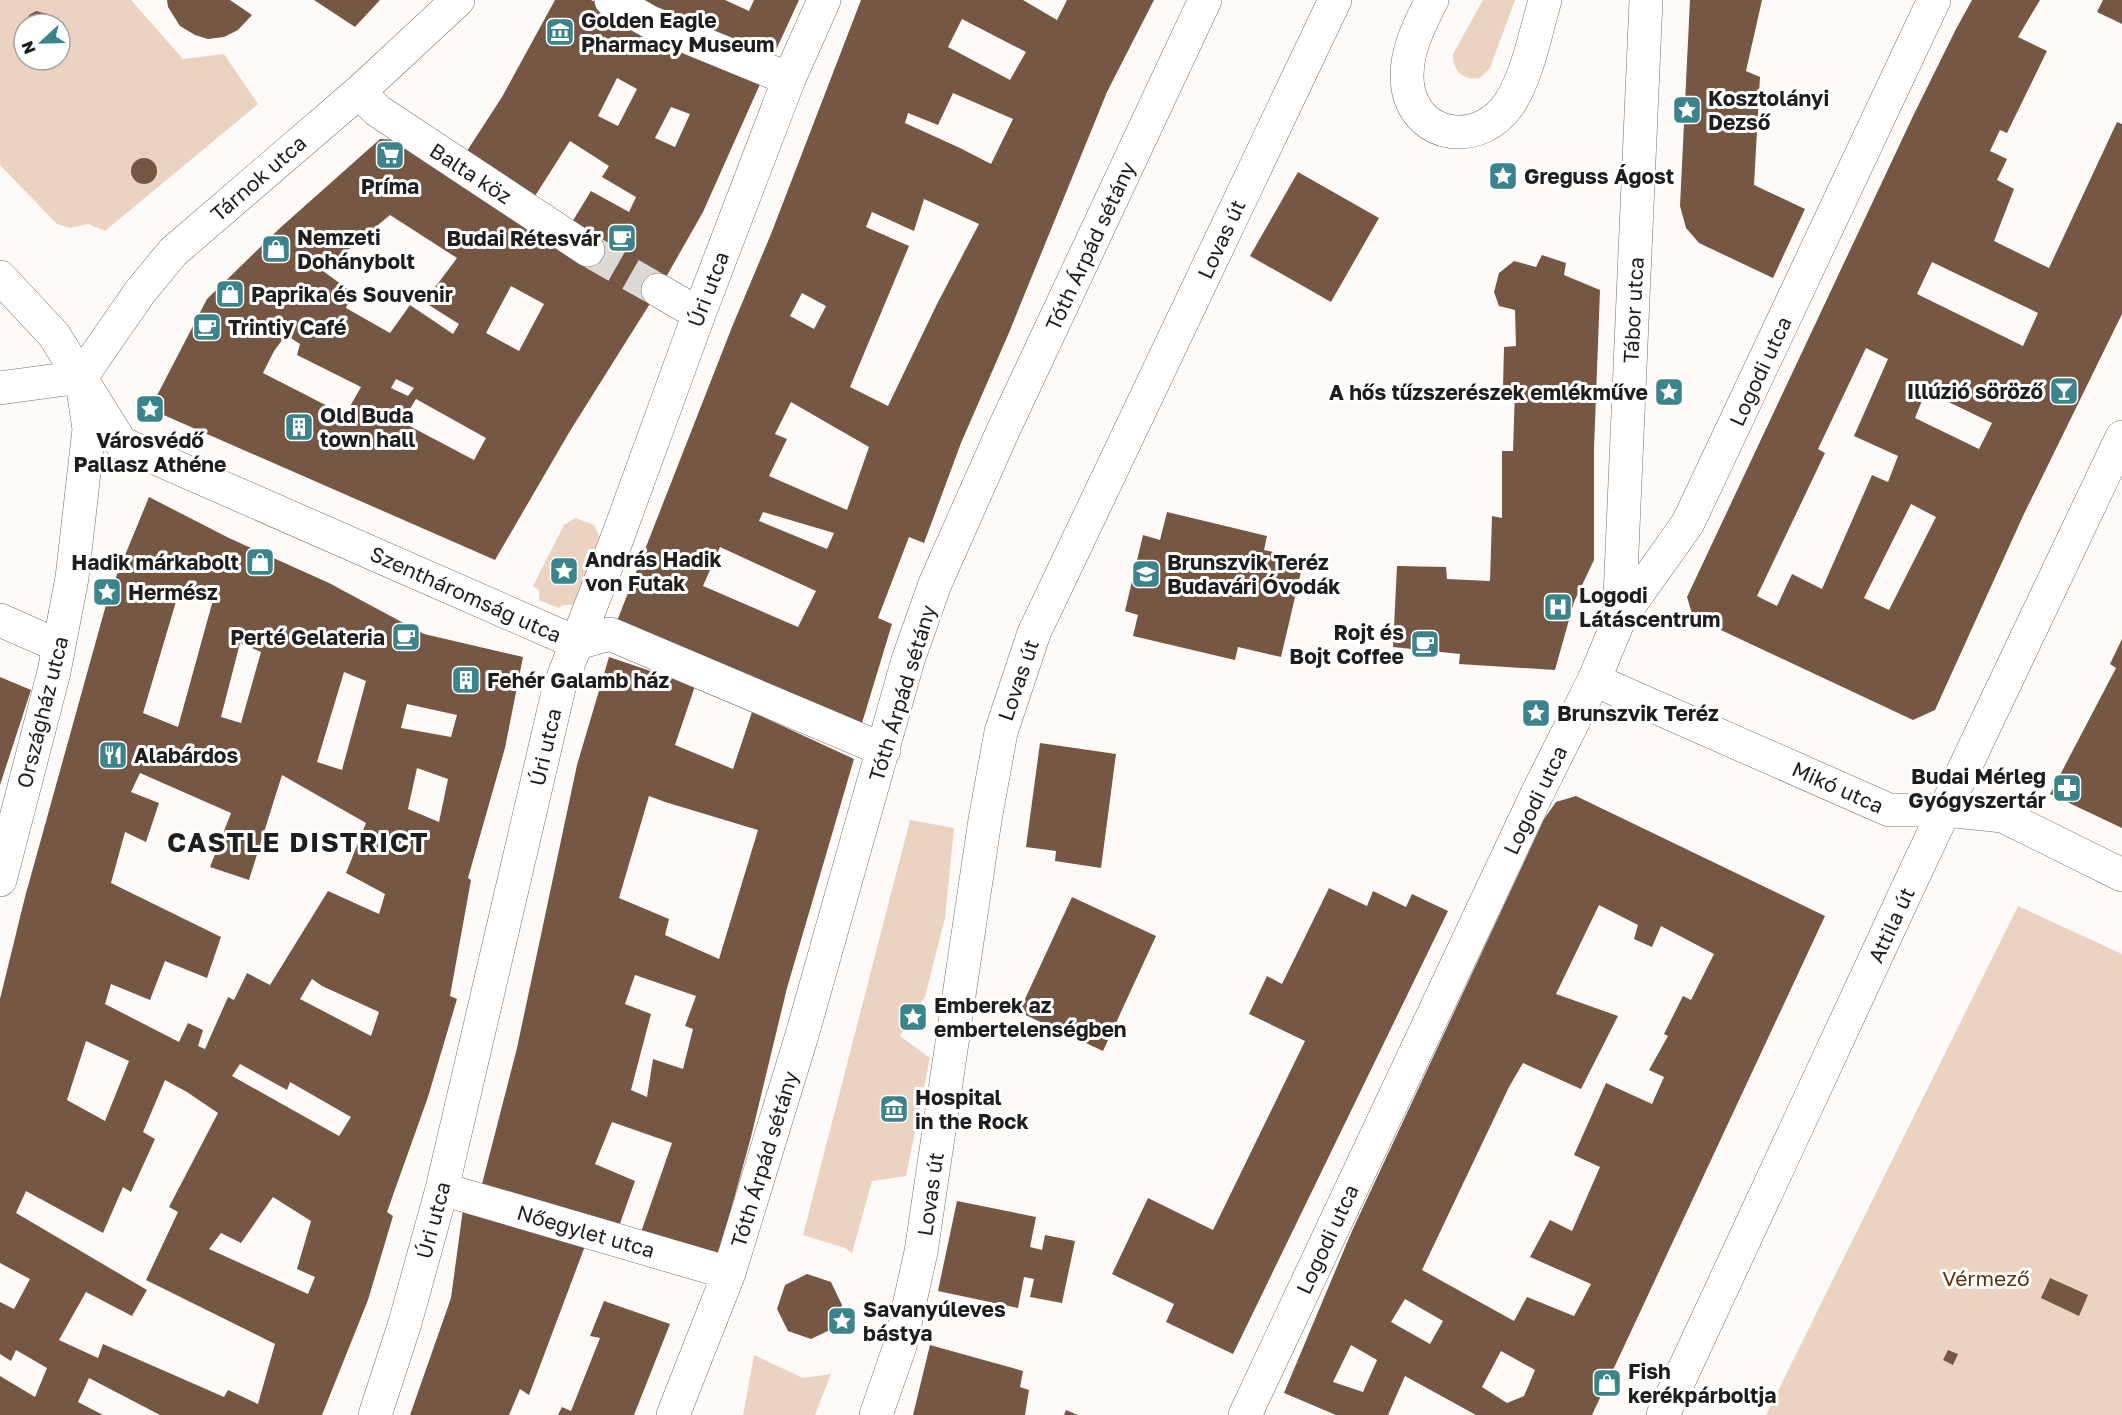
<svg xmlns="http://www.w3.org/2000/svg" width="2122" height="1415" font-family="'Golos Text',sans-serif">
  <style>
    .green { fill: #ecd2c1; fill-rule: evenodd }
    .building { fill: #765743; fill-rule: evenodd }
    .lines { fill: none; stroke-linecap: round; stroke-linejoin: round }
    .minor-tunnel { stroke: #ddd9d6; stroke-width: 33; stroke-dasharray: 33 16; stroke-linecap: butt }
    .minor-casing { stroke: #746f6b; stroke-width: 34 }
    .major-casing { stroke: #746f6b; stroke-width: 34 }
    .minor { stroke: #fff; stroke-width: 33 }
    .major { stroke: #fff; stroke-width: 33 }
    .labels { text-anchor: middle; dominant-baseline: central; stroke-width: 6; stroke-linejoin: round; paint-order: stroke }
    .poi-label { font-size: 21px; font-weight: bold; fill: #201e1d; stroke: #fff; text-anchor: start }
    .street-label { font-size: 21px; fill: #201e1d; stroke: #fff }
    .park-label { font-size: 21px; fill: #5f320e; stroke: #fff }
    .district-label { font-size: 27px; font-weight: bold; letter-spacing: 1.5px; fill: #201e1d; stroke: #fff }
  </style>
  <rect width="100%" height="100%" fill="#fefaf7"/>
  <path class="green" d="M 0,0 L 131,0 L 183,59 L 224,54 L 258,104 L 105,231 L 88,224 L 70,228 L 57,224 L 0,165 ZM 24,24 L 60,24 L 60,60 L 24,60 Z
    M 1483,0 L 1515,0 L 1490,68 L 1480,78 C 1463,81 1453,71 1453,54 Z
    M 575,518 L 594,525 L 600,538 L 573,605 L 562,605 L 559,608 L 539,600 L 539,590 L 533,586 L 564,525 Z
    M 910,820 L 954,828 L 945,918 L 925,997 L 900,1036 L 930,1058 L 906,1176 L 872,1181 L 852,1253 L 845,1248 L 803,1235 Z
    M 2018,906 L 2122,954 L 2122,1415 L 1766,1415 Z
    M 754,1355 L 803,1378 L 831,1374 L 815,1415 L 743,1415 Z"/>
  <path class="building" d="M 167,0 L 230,0 L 252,15 L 238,30 L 224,37 L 208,39 L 195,35 L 180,26 L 168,7 Z
    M 314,0 L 380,0 L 355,27 Z
    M 555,0 L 591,0 L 761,82 L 703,212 L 661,286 L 570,431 L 495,560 L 150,409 L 207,299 L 280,228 L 380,139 L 400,140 L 566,232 L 591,191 L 629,212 L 636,197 L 602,177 L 609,166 L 570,141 L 530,204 L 463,157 L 502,97 ZM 617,78 L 637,89 L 618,126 L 598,116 ZM 671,107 L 690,114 L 675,147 L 655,138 ZM 390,215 L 457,258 L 424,302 L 459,324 L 453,334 L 410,305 L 390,333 L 346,308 L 352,292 L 323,271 ZM 511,286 L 544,304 L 519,351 L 486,333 ZM 286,335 L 300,344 L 297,355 L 361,387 L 345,415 L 263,373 L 274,351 ZM 396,379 L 414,388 L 408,396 L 391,388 ZM 416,399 L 486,438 L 474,460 L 402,422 Z
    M 630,0 L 725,0 L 749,11 L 754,0 L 799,0 L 770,63 Z
    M 861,0 L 1023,0 L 1057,20 L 1067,0 L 1154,0 L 1107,92 L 1008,335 L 961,443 L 924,543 L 909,537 L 878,618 L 892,624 L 862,723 L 617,621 L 732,327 L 771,234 ZM 962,19 L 1026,52 L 1010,80 L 948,47 ZM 953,93 L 1013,119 L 991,164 L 960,148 L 905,123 L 908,113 L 938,125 ZM 924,199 L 979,224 L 937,304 L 888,406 L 850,387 L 909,246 L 866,227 L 872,212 L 914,231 ZM 802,293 L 826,306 L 814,329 L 790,316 ZM 791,402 L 869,447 L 847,510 L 769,476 L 787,439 L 775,434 ZM 763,512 L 834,533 L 827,549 L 759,521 ZM 720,547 L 816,591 L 798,627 L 703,586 Z
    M 1690,0 L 1762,0 L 1746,71 L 1760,77 L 1754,185 L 1805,209 L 1773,278 L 1699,243 L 1686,228 L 1680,206 Z
    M 1972,0 L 2040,0 L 2018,37 L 2047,51 L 2007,133 L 2000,130 L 1990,151 L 2007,159 L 1997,180 L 2014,189 L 1994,241 L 2049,268 L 2117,122 L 2122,124 L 2122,314 L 2023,516 L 1935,710 L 1913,720 L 1693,617 L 1687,597 L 1914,114 L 1956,29 ZM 1932,262 L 2038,313 L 2023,346 L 1917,294 ZM 1866,348 L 1888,359 L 1854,436 L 1898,456 L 1888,482 L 1872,475 L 1822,589 L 1792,574 L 1777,606 L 1757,596 L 1825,453 L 1818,449 ZM 1926,391 L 1992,423 L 1979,449 L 1915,418 ZM 1911,504 L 1936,517 L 1889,610 L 1864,598 Z
    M 2103,0 L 2122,0 L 2122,24 L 2097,12 Z
    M 36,11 L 48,14 L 52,24 L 25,24 L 29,15 Z
    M131 171a13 13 0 1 1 26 0a13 13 0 1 1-26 0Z
    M 1298,172 L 1379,218 L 1331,302 L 1250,256 Z
    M 1542,255 L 1566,263 L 1564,275 L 1600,290 L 1594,449 L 1594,560 L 1574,602 L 1555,670 L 1459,664 L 1460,654 L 1393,647 L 1397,566 L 1446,567 L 1447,579 L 1490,581 L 1492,516 L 1502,518 L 1502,451 L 1513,451 L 1515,389 L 1503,388 L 1504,347 L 1516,346 L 1515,310 L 1499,306 L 1494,292 L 1499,273 L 1514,261 L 1536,267 Z
    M 149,497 L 229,538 L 329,583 L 424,634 L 523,657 L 505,748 L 468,878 L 471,880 L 450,996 L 457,999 L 428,1097 L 387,1212 L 393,1216 L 368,1300 L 322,1415 L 160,1415 L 89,1378 L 78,1402 L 103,1415 L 0,1415 L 0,1376 L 35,1397 L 47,1368 L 16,1350 L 11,1361 L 0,1354 L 0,1302 L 14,1309 L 30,1279 L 0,1263 L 0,999 L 25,897 L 109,594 ZM 180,588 L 213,600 L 178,727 L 143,713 ZM 240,643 L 261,652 L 241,723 L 221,717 ZM 344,672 L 366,681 L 342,770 L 317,762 ZM 407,704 L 457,715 L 451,737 L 401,728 ZM 417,768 L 448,779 L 439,822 L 408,809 ZM 140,773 L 231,813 L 210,867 L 249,880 L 282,775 L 366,823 L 346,873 L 385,894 L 379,914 L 328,891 L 270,985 L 247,973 L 234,1000 L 228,997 L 205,1049 L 198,1046 L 203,1030 L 188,1023 L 179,1042 L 105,1004 L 111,984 L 150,1000 L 165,961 L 207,978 L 221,937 L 111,883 L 125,832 L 146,842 L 159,803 L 131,792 ZM 312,979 L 322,986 L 379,1012 L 371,1036 L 300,999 ZM 86,1041 L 129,1061 L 105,1121 L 67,1100 ZM 240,1064 L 287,1090 L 290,1082 L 351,1117 L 339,1136 L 232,1076 ZM 165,1080 L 187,1092 L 218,1113 L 169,1207 L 178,1212 L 146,1280 L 275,1344 L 258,1404 L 228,1390 L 224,1397 L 103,1344 L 98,1358 L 59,1340 L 86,1292 L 132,1316 L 147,1290 L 16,1213 L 26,1191 L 103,1233 L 123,1187 L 131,1192 L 155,1139 L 143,1132 ZM 273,1197 L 311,1221 L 297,1269 L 315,1277 L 308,1294 L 209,1249 L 221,1233 L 241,1243 Z
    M 1167,512 L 1267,536 L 1264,550 L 1304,559 L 1281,657 L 1238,647 L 1235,660 L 1133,636 L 1138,615 L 1125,611 L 1143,535 L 1160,540 Z
    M 2122,639 L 2122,828 L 2050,794 L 2116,668 L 2110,664 Z
    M 609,657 L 695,686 L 675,745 L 733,769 L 752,712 L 854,759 L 787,988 L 751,1137 L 717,1260 L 639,1238 L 672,1143 L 612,1122 L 595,1164 L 635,1181 L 617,1232 L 481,1188 L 517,1048 L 577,765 ZM 649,796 L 665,802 L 758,830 L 719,959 L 665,935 L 669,919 L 619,898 ZM 635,975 L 696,996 L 685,1026 L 693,1029 L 683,1069 L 653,1059 L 647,1097 L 631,1090 L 651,1014 L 625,1004 Z
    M 0,677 L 31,690 L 0,785 Z
    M 1040,743 L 1116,754 L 1101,868 L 1055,861 L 1056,851 L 1026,847 Z
    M 1576,796 L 1825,916 L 1592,1415 L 1476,1415 L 1405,1376 L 1388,1415 L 1336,1415 L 1284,1393 L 1352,1231 L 1544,819 L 1556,802 ZM 1599,905 L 1638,925 L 1634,939 L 1652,947 L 1661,926 L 1714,954 L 1691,1000 L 1683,996 L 1664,1034 L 1668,1036 L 1649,1070 L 1664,1077 L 1652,1104 L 1606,1083 L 1574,1155 L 1600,1167 L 1572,1231 L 1550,1220 L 1530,1257 L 1591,1284 L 1574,1316 L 1527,1297 L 1514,1321 L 1422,1270 L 1509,1087 L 1523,1063 L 1581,1089 L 1618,1016 L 1556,994 ZM 1405,1299 L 1443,1321 L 1430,1344 L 1391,1322 ZM 1351,1345 L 1377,1360 L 1363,1392 L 1333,1382 ZM 1501,1351 L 1535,1370 L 1524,1396 L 1507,1403 L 1482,1387 Z
    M 1329,888 L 1367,906 L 1373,891 L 1406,907 L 1412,894 L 1448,911 L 1233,1354 L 1166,1322 L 1174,1304 L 1112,1274 L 1148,1198 L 1213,1230 L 1305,1041 L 1249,1014 L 1267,976 L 1282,984 Z
    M 1072,897 L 1156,936 L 1103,1051 L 1019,1012 Z
    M 957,1201 L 1036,1217 L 1030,1247 L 1042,1250 L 1045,1235 L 1075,1241 L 1062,1303 L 1030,1297 L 1034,1279 L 1024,1277 L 1018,1308 L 938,1291 Z
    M 463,1209 L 585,1246 L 529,1395 L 520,1389 L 509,1415 L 410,1415 L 451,1298 Z
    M 807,1274 L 831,1282 L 842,1305 L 834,1328 L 811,1339 L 788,1331 L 777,1309 L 785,1285 Z
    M 2050,1278 L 2088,1295 L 2079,1316 L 2041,1298 Z
    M 604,1301 L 670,1324 L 634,1415 L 558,1415 L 562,1407 L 571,1411 L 600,1338 L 590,1336 Z
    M 930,1345 L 1023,1371 L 1020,1387 L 1029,1390 L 1025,1415 L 913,1415 Z
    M 1948,1350 L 1958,1354 L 1953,1365 L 1943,1360 Z
    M 1066,1410 L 1078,1415 L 1064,1415 Z"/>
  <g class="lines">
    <path class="minor-tunnel" d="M 588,250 L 658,290"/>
    <g class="minor-casing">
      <path id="minor" d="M 611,0 L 650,22 L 789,79
        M 1432,0 C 1418,27 1403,57 1408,88 C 1418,141 1481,146 1509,104 C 1527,78 1536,31 1545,0
        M 359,92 L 378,111 L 588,250
        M 0,277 L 54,335 L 121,443 L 577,643 L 610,634 L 884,750
        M 658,290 L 699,314
        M 81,377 L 140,292 L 173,252 L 359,92 L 458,0
        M 0,388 L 81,377
        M 0,620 L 59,646
        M 1619,620 L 1646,0
        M 1594,680 L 1889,810 L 1945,810 L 2003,816 L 2122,875
        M 0,880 L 54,672 L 72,578 L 89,429 L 83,388
        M 442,1189 L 729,1273
        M 375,1415 L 405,1323 L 442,1189 L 559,688 L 618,536 L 699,314 L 789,79 L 824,0
        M 673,1415 L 729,1273 L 802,1035 L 908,660 L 935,584 L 1002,433 L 1205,0
        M 876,1415 L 900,1346 L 921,1252 L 985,820 L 1001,732 L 1034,633 L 1335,0
        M 1245,1415 L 1537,794 L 1594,680 L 1619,620 L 1688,523 L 1934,0"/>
    </g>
    <g class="major-casing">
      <path id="major" d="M 1663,1415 L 1919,864 L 2122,437"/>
    </g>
    <use href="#minor" class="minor"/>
    <use href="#major" class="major"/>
  </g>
  <defs>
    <g id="museum-square" transform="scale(1.5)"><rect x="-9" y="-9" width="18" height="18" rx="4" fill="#3c848c" stroke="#fff"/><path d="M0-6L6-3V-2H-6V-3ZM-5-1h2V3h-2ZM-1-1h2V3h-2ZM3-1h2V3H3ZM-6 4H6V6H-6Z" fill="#fff"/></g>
    <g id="sight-square" transform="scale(1.5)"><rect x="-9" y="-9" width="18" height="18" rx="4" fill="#3c848c" stroke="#fff"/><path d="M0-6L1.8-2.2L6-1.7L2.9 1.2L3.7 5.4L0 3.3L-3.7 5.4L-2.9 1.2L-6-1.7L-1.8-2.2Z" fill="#fff"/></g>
    <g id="supermarket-square" transform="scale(1.5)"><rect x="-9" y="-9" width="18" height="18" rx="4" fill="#3c848c" stroke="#fff"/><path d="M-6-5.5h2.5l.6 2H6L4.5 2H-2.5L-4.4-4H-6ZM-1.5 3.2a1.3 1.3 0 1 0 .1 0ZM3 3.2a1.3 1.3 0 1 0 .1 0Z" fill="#fff"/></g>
    <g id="cafe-square" transform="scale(1.5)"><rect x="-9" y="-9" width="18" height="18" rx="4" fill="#3c848c" stroke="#fff"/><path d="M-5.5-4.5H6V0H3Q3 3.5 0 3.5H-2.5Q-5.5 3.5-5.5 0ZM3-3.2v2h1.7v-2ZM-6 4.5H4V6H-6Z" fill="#fff"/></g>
    <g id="shop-square" transform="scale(1.5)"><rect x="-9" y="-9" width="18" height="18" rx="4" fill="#3c848c" stroke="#fff"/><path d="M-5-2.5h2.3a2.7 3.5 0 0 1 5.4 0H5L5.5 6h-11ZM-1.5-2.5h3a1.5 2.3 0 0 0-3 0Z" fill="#fff"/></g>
    <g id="bar-square" transform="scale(1.5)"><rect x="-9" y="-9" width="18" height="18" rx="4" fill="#3c848c" stroke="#fff"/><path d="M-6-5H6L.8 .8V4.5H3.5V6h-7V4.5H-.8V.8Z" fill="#fff"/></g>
    <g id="building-square" transform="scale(1.5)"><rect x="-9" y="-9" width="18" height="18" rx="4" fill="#3c848c" stroke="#fff"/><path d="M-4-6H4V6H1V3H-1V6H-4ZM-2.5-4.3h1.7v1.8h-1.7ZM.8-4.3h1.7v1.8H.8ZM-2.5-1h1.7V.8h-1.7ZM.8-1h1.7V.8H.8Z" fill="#fff"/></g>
    <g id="school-square" transform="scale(1.5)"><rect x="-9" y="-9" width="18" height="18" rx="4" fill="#3c848c" stroke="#fff"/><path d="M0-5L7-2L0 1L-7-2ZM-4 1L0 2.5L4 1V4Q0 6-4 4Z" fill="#fff"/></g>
    <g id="hospital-square" transform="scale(1.5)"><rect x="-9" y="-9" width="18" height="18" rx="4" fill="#3c848c" stroke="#fff"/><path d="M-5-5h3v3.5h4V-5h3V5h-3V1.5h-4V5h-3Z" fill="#fff"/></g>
    <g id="restaurant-square" transform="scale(1.5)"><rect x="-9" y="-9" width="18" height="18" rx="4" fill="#3c848c" stroke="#fff"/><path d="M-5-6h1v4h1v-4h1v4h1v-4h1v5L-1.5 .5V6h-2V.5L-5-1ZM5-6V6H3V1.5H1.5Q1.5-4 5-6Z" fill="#fff"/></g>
    <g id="pharmacy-square" transform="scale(1.5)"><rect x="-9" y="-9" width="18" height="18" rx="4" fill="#3c848c" stroke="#fff"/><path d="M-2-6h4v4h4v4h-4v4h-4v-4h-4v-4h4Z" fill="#fff"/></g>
  </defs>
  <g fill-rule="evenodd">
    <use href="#museum-square" x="560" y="32"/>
    <use href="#sight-square" x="1687" y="110"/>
    <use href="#supermarket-square" x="390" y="155"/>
    <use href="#sight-square" x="1503" y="176"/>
    <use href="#cafe-square" x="622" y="238"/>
    <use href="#shop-square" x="276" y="249"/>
    <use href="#shop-square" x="230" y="294"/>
    <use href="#cafe-square" x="207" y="327"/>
    <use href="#bar-square" x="2064" y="391"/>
    <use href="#sight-square" x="1669" y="392"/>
    <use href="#sight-square" x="150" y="409"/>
    <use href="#building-square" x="299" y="427"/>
    <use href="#shop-square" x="260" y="562"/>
    <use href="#sight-square" x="564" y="571"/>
    <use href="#school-square" x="1146" y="574"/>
    <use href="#sight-square" x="107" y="592"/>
    <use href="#hospital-square" x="1558" y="607"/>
    <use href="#cafe-square" x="406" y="637"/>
    <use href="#cafe-square" x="1425" y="644"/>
    <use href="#building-square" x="466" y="680"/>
    <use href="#sight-square" x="1536" y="713"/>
    <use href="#restaurant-square" x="113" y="755"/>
    <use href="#pharmacy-square" x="2067" y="788"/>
    <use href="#sight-square" x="913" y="1017"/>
    <use href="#museum-square" x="894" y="1109"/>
    <use href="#sight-square" x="842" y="1321"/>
    <use href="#shop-square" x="1607" y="1383"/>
  </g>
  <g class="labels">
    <g class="poi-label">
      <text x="581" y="20">Golden Eagle<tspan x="581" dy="24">Pharmacy Museum</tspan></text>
      <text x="1708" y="98">Kosztolányi<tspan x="1708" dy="24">Dezső</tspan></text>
      <text x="1524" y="176">Greguss Ágost</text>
      <text x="390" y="186" text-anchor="middle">Príma</text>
      <text x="297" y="237">Nemzeti<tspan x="297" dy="24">Dohánybolt</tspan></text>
      <text x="601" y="238" text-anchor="end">Budai Rétesvár</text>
      <text x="251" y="294">Paprika és Souvenir</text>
      <text x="228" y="327">Trintiy Café</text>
      <text x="2043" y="391" text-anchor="end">Illúzió söröző</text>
      <text x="1648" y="392" text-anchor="end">A hős tűzszerészek emlékműve</text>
      <text x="320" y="415">Old Buda<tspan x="320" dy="24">town hall</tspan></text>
      <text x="150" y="440" text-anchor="middle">Városvédő<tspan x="150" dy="24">Pallasz Athéne</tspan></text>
      <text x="585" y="559">András Hadik<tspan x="585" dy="24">von Futak</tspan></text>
      <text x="239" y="562" text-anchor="end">Hadik márkabolt</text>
      <text x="1167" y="562">Brunszvik Teréz<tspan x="1167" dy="24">Budavári Óvodák</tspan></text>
      <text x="128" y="592">Hermész</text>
      <text x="1579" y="595">Logodi<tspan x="1579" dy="24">Látáscentrum</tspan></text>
      <text x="1404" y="632" text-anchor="end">Rojt és<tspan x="1404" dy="24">Bojt Coffee</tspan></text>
      <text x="385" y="637" text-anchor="end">Perté Gelateria</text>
      <text x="487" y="680">Fehér Galamb ház</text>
      <text x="1557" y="713">Brunszvik Teréz</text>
      <text x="134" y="755">Alabárdos</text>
      <text x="2046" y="776" text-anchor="end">Budai Mérleg<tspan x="2046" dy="24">Gyógyszertár</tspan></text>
      <text x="934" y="1005">Emberek az<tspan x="934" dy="24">embertelenségben</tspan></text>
      <text x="915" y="1097">Hospital<tspan x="915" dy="24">in the Rock</tspan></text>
      <text x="863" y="1309">Savanyúleves<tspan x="863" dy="24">bástya</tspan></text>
      <text x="1628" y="1371">Fish<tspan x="1628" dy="24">kerékpárboltja</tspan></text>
    </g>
    <g class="street-label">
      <text transform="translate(471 173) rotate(33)">Balta köz</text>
      <text transform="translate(258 178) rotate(-41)">Tárnok utca</text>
      <text transform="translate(1221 239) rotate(-65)">Lovas út</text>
      <text transform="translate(1090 246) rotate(-65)">Tóth Árpád sétány</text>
      <text transform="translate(708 289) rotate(-69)">Úri utca</text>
      <text transform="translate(1633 310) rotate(-87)">Tábor utca</text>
      <text transform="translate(1760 371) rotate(-65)">Logodi utca</text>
      <text transform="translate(466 594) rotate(24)">Szentháromság utca</text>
      <text transform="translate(1018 680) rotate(-71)">Lovas út</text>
      <text transform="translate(902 693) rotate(-73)">Tóth Árpád sétány</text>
      <text transform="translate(42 712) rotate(-76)">Országház utca</text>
      <text transform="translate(545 747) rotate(-77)">Úri utca</text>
      <text transform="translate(1838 787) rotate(24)">Mikó utca</text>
      <text transform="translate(1535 800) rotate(-64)">Logodi utca</text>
      <text transform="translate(1891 925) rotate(-65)">Attila út</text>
      <text transform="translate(764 1159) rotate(-73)">Tóth Árpád sétány</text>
      <text transform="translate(930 1194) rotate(-82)">Lovas út</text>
      <text transform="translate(433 1220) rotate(-75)">Úri utca</text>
      <text transform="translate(586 1231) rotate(16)">Nőegylet utca</text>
      <text transform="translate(1327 1239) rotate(-65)">Logodi utca</text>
    </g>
    <g class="park-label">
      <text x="1986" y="1278">Vérmező</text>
    </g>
    <g class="district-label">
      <text x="298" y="842">CASTLE DISTRICT</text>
    </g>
  </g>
  <g transform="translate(42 42) rotate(248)"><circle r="28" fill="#ffffff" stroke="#a6a5a5" stroke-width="1.5"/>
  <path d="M0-4.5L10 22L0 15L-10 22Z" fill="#3c848c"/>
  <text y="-9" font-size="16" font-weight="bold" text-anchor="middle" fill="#201e1d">N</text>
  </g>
</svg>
